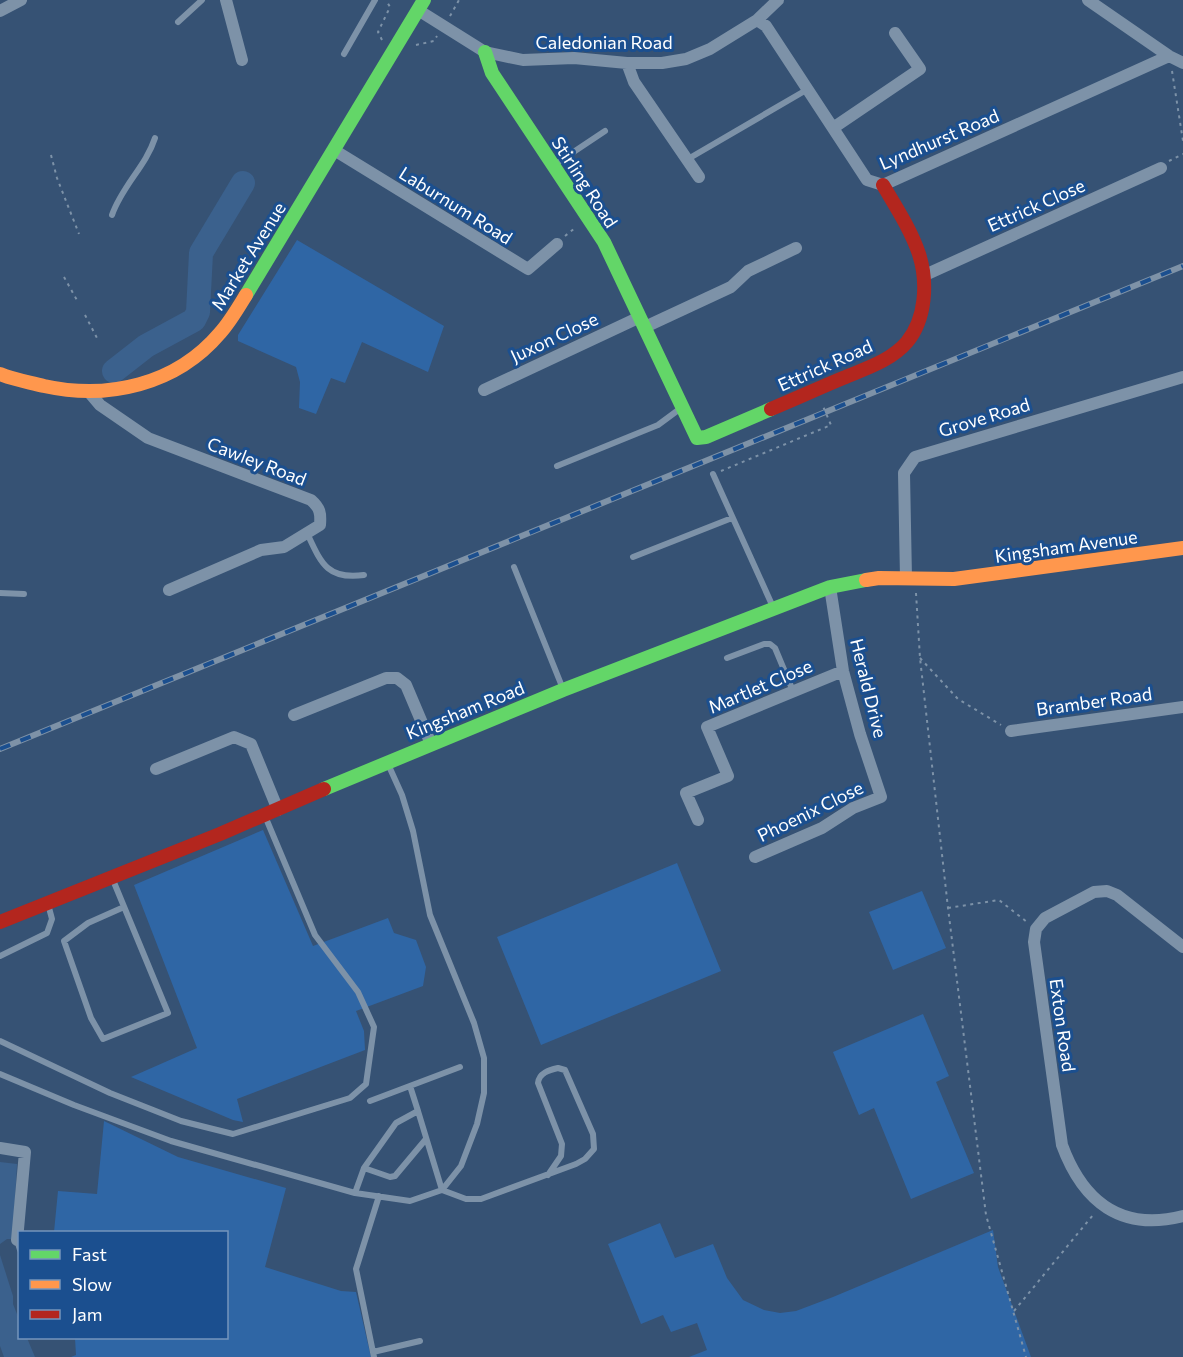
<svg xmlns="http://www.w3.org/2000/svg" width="1183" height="1357" font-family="Commissioner,sans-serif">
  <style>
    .green { fill: #2f66a5 }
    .water { fill: #3b618d }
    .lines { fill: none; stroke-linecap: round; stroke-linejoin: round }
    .river { stroke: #3b618d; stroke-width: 24 }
    .path { stroke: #7d92a8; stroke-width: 2; stroke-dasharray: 3 4.5; stroke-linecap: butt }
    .lane { stroke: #7d92a8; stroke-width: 6 }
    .street { stroke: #7d92a8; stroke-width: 12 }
    .fast { stroke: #63d668; stroke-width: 14 }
    .slow { stroke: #ff974d; stroke-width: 14 }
    .jam { stroke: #b3261e; stroke-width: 14 }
    .rail-casing { stroke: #7e92a7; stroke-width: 6 }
    .rail { stroke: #1b4f8f; stroke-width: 4; stroke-dasharray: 11; stroke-linecap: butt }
    .labels { text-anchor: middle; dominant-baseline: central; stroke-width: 6; stroke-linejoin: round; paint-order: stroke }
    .street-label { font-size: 18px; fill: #fff; stroke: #1b4f8f }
  </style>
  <rect width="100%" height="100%" fill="#365274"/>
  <path class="green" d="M 297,240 L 444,326 L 428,372 L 362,342 L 345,383 L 331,378 L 316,414 L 299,408 L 300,382 L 296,367 L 238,341 L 238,335 Z
    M 263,830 L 313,946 L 388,918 L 394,933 L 416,940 L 426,967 L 423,986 L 356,1011 L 364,1031 L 365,1050 L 237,1099 L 243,1122 L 233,1120 L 131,1077 L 197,1048 L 134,885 Z
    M 677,863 L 721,971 L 541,1045 L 497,937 Z
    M 922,891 L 946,948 L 893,970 L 869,912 Z
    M 923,1014 L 949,1076 L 936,1082 L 974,1173 L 911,1199 L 874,1108 L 859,1115 L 833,1052 Z
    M 104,1121 L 178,1157 L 286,1188 L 265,1267 L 341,1291 L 356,1292 L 371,1357 L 71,1357 L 76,1355 L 75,1338 L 226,1338 L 226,1232 L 54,1232 L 58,1191 L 97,1194 Z
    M 660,1223 L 675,1258 L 713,1244 L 727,1278 L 743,1300 L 764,1310 L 780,1313 L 796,1311 L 833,1297 L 993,1230 L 998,1267 L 1031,1357 L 689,1357 L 707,1350 L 697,1323 L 671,1332 L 663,1315 L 641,1324 L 608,1244 Z"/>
  <path class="water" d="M 0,1162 L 17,1164 L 13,1239 L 7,1239 L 0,1244 Z
    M 0,1255 L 13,1296 L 13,1304 L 19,1319 L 20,1338 L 27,1338 L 35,1357 L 4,1357 L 0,1346 Z"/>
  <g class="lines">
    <path class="river" d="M 114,371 L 146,346 L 194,320 L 198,312 L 201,253 L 243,183"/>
    <path class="path" d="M 450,16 L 459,0
      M 382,40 L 378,32 L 390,7 L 386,0
      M 416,45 L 434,41 L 437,36
      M 1172,71 L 1183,141
      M 51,155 L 57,178 L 79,234
      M 1169,161 L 1183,154
      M 565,236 L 575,228
      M 64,277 L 78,302
      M 85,315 L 97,338
      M 721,471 L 831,425 L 822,404
      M 916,593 L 920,658 L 948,908 L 986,1215 L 1026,1357
      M 920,658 L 958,699 L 1001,725
      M 948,908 L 999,900 L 1027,922
      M 1014,1311 L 1093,1215"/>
    <path class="lane" d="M 178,22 L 202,0
      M 344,54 L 375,0
      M 688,159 L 808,89
      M 554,165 L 605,131
      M 112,215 C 122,186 146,166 155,138
      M 557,466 L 658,425 L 681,408
      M 713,474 L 773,607
      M 307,533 C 321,563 327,580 364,575
      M 633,557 L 732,518
      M 514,567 L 563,689
      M 0,593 L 24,594
      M 727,658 L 764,644 L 770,644 L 775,648 L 793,691
      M 113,880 L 168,1013 L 103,1039 L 91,1018 L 64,941 L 88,923 L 124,907
      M 0,956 L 47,933 L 52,919 L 48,904
      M 0,1041 L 110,1093 L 181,1121 L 233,1134 L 350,1098 L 366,1084 L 374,1027 L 358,992 L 315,935 L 265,816
      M 0,1074 L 74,1105 L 171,1141 L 355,1193 L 410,1201 L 442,1190 L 461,1166 L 477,1124 L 484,1093 L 484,1058 L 474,1023 L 430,915 L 413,831 L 402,795 L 388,764
      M 410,1086 L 418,1111
      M 370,1101 L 460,1067
      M 364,1168 L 396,1123 L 418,1111 L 442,1190 L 466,1199 L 481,1199 L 576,1164 L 585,1159 L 594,1149 L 593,1134 L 565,1070 L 558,1068 C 549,1070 539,1073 538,1083 L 562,1144 L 561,1156 L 548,1175
      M 355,1193 L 364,1168 L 390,1177 L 395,1176 L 426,1139
      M 17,1240 L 20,1250
      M 373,1352 L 420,1341
      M 374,1357 L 356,1269 L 379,1196"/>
    <path class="street" d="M 226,0 L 242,60
      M 1088,0 L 1169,56 L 1183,63
      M 418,10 L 485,52 L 523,60 L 574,58 L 627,63 L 662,63 L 686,59 L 710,49 L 757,20 L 778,0
      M 0,11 L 21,0
      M 757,20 L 766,26 L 867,180 L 883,185 L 1169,56
      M 627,63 L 634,82 L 699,177
      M 833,128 L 920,69 L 895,33
      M 334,150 L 528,269 L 557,244
      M 925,275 L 1161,168
      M 645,327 L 731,287 L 748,271 L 796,248
      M 484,390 L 640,317
      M 89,392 L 100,405 L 148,438 L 311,500 C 320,508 321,513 320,525 L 284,547 L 261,550 L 169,590
      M 906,578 L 904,473 L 915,457 L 1183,377
      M 294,715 L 386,678 L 397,678 L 406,685 L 431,744
      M 1011,731 L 1183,707
      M 156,769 L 234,737 L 251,744 L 278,810
      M 698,820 L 686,793 L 728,776 L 707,727 L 843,671
      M 755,857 L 822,828 L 853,808 L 881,797 L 860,734 L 843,671 L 830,587
      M 1183,947 L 1117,895 L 1107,891 L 1094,892 L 1045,918 L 1036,929 L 1034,942 L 1062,1145 C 1083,1202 1121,1232 1183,1216
      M 0,1148 L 25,1152 L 17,1240"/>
    <path class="fast" d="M 485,52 L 492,73 L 604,242 L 697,438 L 706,437 L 771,409
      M 246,295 L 424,0
      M 324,789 L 563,690 L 830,587 L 866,580"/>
    <path class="slow" d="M 0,374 C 14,380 29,382 44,386 C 108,400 176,385 220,333 C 230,322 238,308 246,295
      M 866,580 L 879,578 L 954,579 L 1183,548"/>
    <path class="jam" d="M 771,409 C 795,399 819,388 843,378 C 864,369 891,361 907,342 C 926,319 928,282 919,254 C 911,230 896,207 883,185
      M 0,922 L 220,834 L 324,789"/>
    <g class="rail-casing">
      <path id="rail" d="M 0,749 L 1183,266"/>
    </g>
    <use href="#rail" class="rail"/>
  </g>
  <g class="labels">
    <g class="street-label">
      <text x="604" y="42">Caledonian Road</text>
      <text transform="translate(939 139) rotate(-23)">Lyndhurst Road</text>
      <text transform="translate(585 182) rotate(57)">Stirling Road</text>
      <text transform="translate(456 205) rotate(32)">Laburnum Road</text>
      <text transform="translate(1036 205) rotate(-24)">Ettrick Close</text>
      <text transform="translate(248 256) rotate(-58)">Market Avenue</text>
      <text transform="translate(554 337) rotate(-25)">Juxon Close</text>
      <text transform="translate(825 365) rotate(-24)">Ettrick Road</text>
      <text transform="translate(984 417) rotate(-17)">Grove Road</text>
      <text transform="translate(257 461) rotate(21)">Cawley Road</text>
      <text transform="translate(1066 546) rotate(-8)">Kingsham Avenue</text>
      <text transform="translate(760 686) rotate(-23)">Martlet Close</text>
      <text transform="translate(869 688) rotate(76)">Herald Drive</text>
      <text transform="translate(1094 701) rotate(-8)">Bramber Road</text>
      <text transform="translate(465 710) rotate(-22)">Kingsham Road</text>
      <text transform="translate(810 811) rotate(-26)">Phoenix Close</text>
      <text transform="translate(1063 1025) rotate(82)">Exton Road</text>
    </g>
  </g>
  <rect x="18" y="1231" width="210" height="108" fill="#1b4f8f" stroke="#7695bc" stroke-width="1.5"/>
  <rect x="30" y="1250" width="30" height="9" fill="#63d668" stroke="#7695bc" stroke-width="1.5"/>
  <text x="72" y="1261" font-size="18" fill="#ffffff">Fast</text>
  <rect x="30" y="1280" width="30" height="9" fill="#ff974d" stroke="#7695bc" stroke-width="1.5"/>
  <text x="72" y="1291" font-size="18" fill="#ffffff">Slow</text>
  <rect x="30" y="1310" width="30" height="9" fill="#b3261e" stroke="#7695bc" stroke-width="1.5"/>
  <text x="72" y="1321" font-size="18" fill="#ffffff">Jam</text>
</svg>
